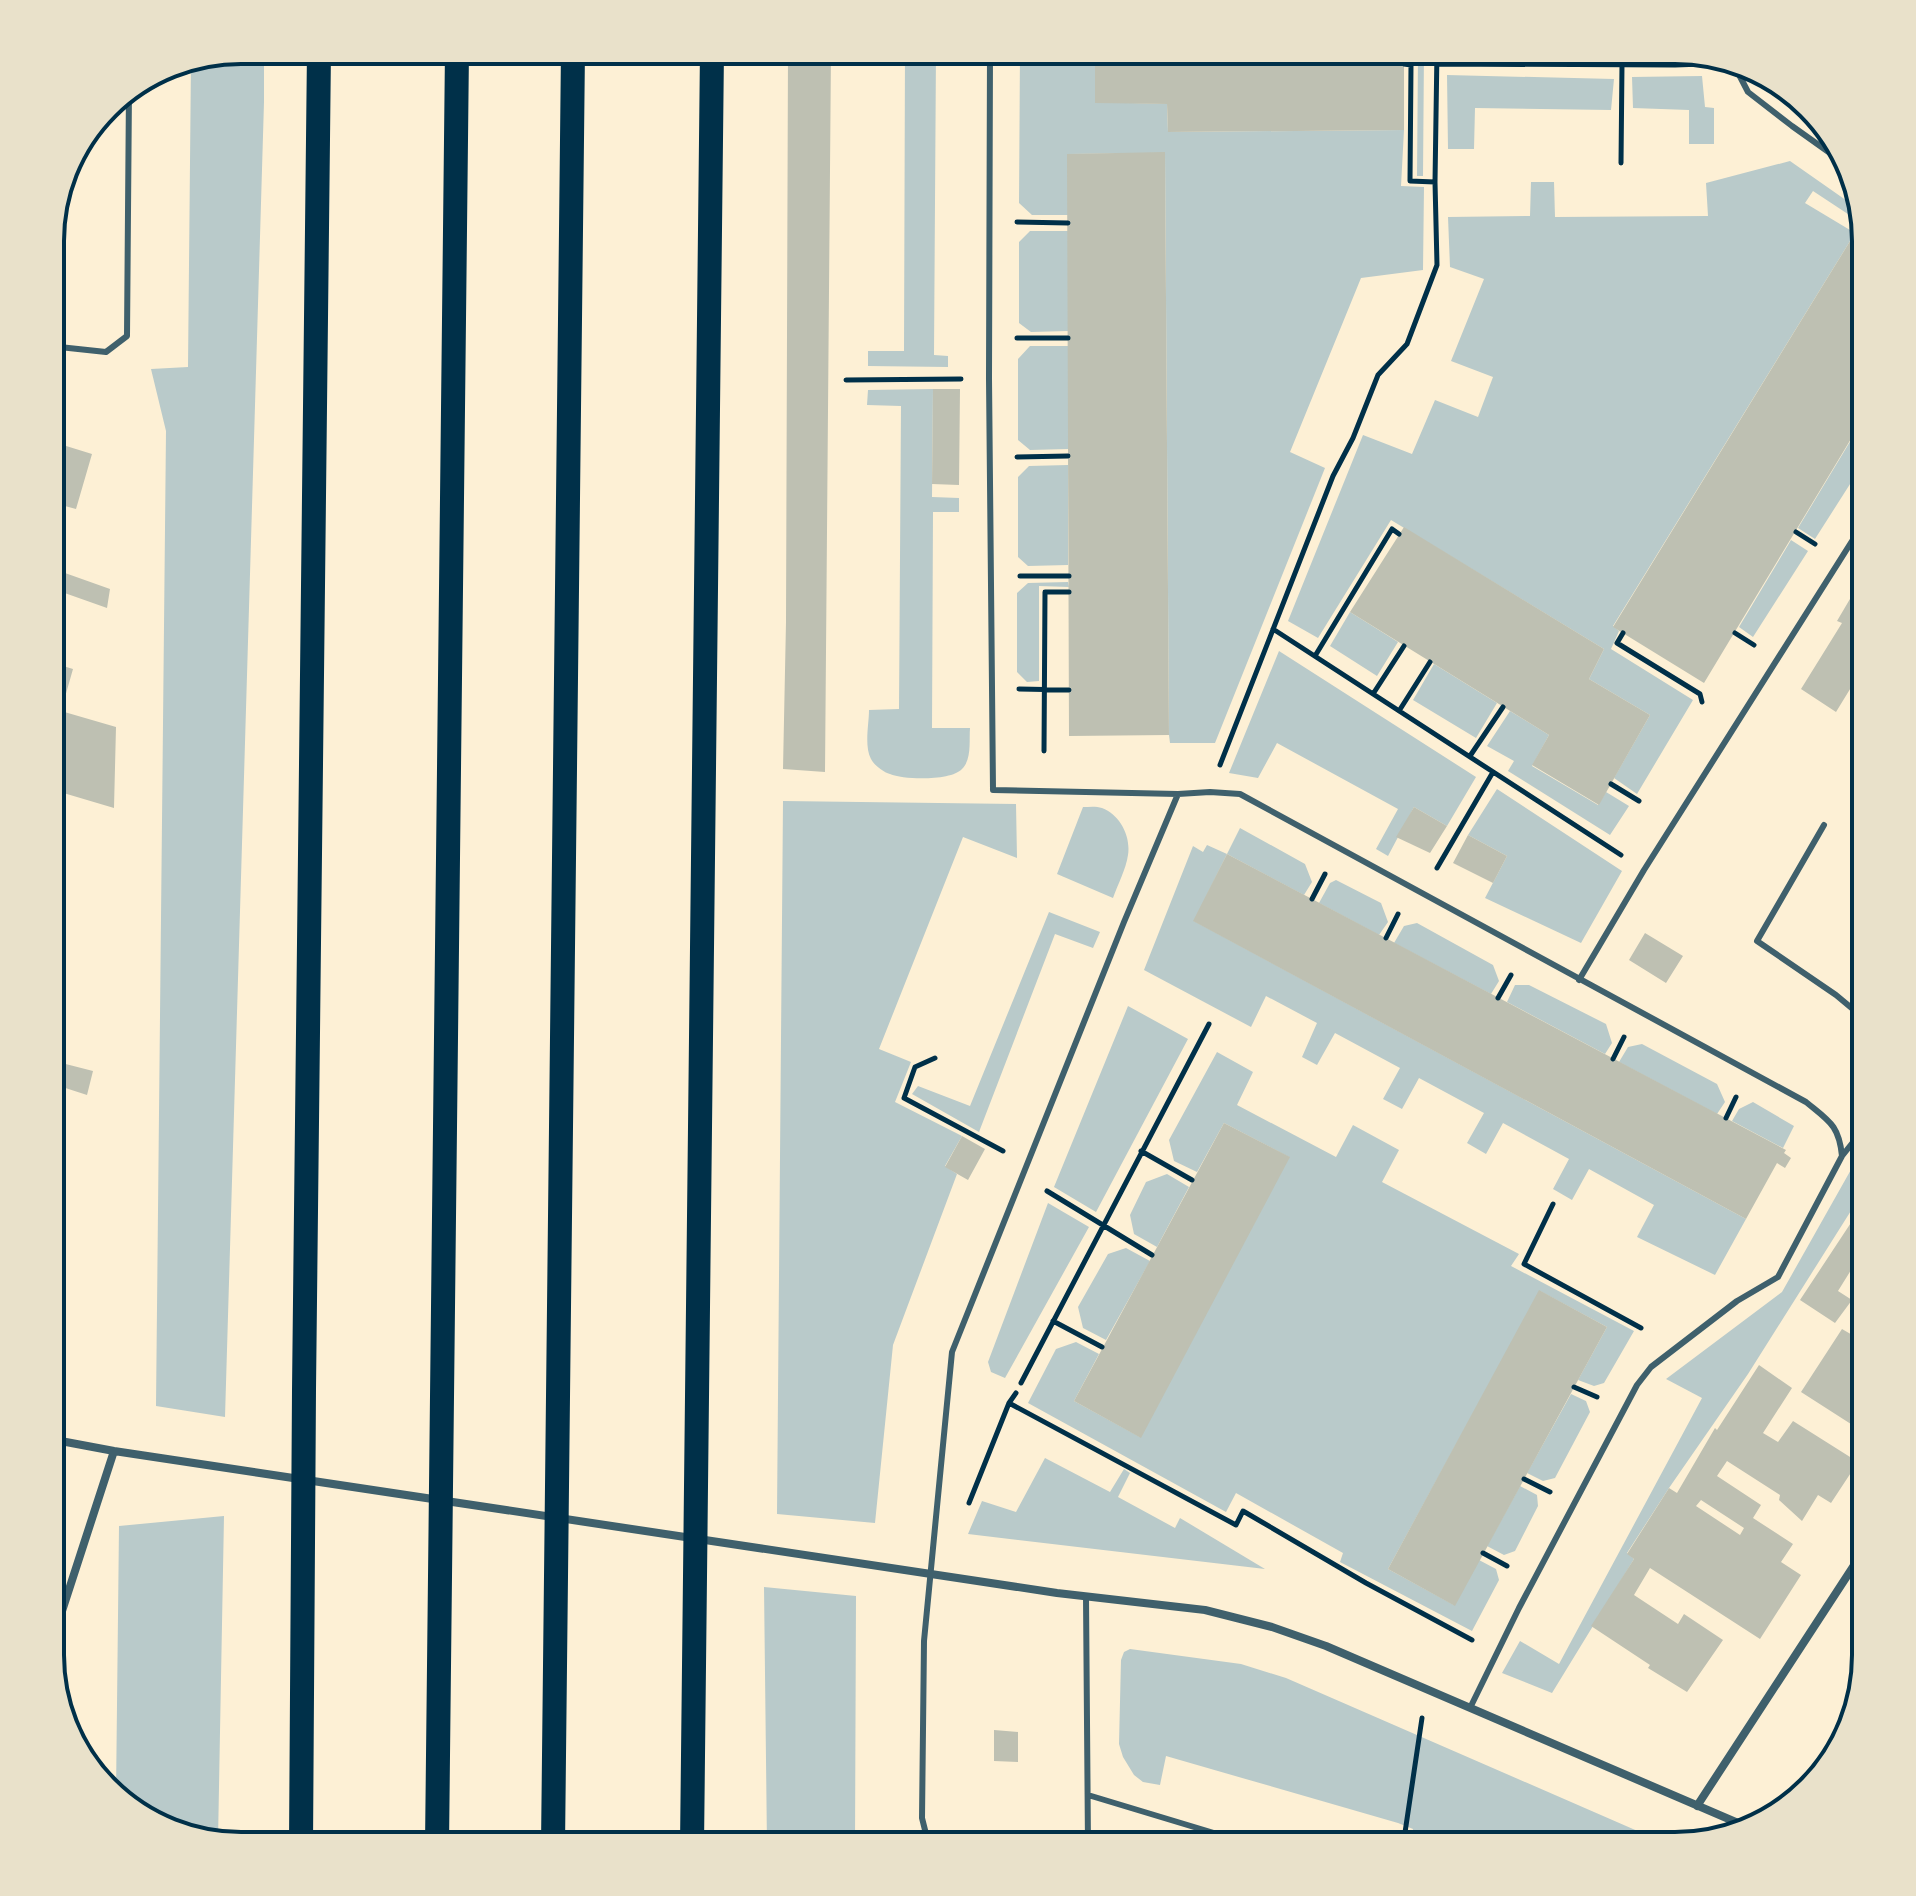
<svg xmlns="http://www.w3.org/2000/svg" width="1916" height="1896" font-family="Barlow,sans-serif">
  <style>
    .green { fill: #b9caca }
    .building { fill: #bec0b2; fill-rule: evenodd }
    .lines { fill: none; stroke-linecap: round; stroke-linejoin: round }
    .path { stroke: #003049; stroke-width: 5 }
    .service { stroke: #3f606c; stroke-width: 6 }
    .minor { stroke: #3f606c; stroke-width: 8 }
    .motorway { stroke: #003049; stroke-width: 24 }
    .rim { fill: none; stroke: #003049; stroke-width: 4 }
  </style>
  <rect width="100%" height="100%" fill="#fdf0d5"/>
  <path class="green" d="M 241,50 L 264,50 L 264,102 L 225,1417 L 156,1406 L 166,431 L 151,369 L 188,367 L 191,60 Z
    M 905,50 L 936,50 L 934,355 L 948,356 L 948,367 L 868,366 L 868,351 L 904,351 Z
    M 1020,50 L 1095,50 L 1095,102 L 1167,104 L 1168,132 L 1404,130 L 1401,186 L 1424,187 L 1423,270 L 1361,278 L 1290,452 L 1325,468 L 1215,743 L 1170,743 L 1169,735 L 1165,153 L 1068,154 L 1068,215 L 1032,215 L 1019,203 Z
    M 1404,50 L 1424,50 L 1423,176 L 1417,176 L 1418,55 L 1404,55 Z
    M 1447,75 L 1614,79 L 1611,110 L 1475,108 L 1474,149 L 1448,149 Z
    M 1702,76 L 1705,107 L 1714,108 L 1714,144 L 1689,144 L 1689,110 L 1633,108 L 1632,77 Z
    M 1790,161 L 1860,210 L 1863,224 L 1813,191 L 1805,203 L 1855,233 L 1613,626 L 1619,631 L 1611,649 L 1693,700 L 1637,794 L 1614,778 L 1650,715 L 1589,679 L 1604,649 L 1391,520 L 1318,638 L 1288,621 L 1363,435 L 1412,454 L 1435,400 L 1478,417 L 1493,377 L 1451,361 L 1484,279 L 1450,267 L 1448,217 L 1530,216 L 1531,182 L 1554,182 L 1555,217 L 1708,216 L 1706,183 Z
    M 1030,231 L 1068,231 L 1068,331 L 1031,332 L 1019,323 L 1019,242 Z
    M 1030,346 L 1068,346 L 1068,449 L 1030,450 L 1018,440 L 1018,359 Z
    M 933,389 L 932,497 L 959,498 L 959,512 L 933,512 L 932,728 L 970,728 C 969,741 972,759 962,769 C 951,781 904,780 890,774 C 883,772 874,765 871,759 C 864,746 869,724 869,710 L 899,709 L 901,406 L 867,405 L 868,390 Z
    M 1851,440 L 1866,448 L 1866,459 L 1815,539 L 1798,528 Z
    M 1068,465 L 1068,565 L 1028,566 L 1018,557 L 1018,477 L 1029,466 Z
    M 1791,540 L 1808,551 L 1753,637 L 1739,627 Z
    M 1068,582 L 1069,587 L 1039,586 L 1039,681 L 1027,682 L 1017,672 L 1017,593 L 1028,583 Z
    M 1350,612 L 1398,642 L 1377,676 L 1330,646 Z
    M 1279,651 L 1476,777 L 1447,826 L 1414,807 L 1388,856 L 1376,849 L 1398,809 L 1277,743 L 1258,778 L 1229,773 Z
    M 1434,664 L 1497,703 L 1476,738 L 1413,700 Z
    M 1510,711 L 1549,735 L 1532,766 L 1598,805 L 1606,792 L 1629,806 L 1610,835 L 1508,771 L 1514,761 L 1487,746 Z
    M 1497,789 L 1622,871 L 1581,943 L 1485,898 L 1507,856 L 1468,835 Z
    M 783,801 L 1016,804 L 1017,858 L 963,837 L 879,1049 L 911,1062 L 895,1102 L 962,1136 L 945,1166 L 957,1174 L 893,1345 L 875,1523 L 777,1514 Z
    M 1083,807 C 1089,807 1096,806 1102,808 C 1120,815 1131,836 1128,855 C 1126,869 1118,884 1113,898 L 1057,874 Z
    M 1240,828 L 1305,864 L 1312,882 L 1304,895 L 1227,854 L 1194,921 L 1746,1219 L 1715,1275 L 1637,1237 L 1654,1205 L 1589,1169 L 1572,1200 L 1553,1189 L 1569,1159 L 1503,1123 L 1486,1154 L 1467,1143 L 1484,1113 L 1419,1078 L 1402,1109 L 1383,1099 L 1400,1068 L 1335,1033 L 1317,1065 L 1302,1057 L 1317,1023 L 1266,996 L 1251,1027 L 1144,970 L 1193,846 L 1203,852 L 1207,845 L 1227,854 Z
    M 1336,880 L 1381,903 L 1388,922 L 1379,935 L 1319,903 L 1330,883 Z
    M 1049,912 L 1100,932 L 1093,948 L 1055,934 L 979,1132 L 912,1094 L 918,1086 L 970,1106 Z
    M 1417,923 L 1493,965 L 1499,981 L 1491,994 L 1394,943 L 1404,926 Z
    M 1515,985 L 1529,985 L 1606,1024 L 1612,1043 L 1605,1054 L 1507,1002 Z
    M 1128,1006 L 1188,1039 L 1096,1212 L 1054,1187 Z
    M 1642,1044 L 1717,1084 L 1725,1102 L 1717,1114 L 1619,1062 L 1628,1047 Z
    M 1217,1052 L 1253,1072 L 1237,1105 L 1336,1157 L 1353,1125 L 1399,1150 L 1382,1182 L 1519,1254 L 1511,1266 L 1634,1331 L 1604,1383 L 1594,1386 L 1578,1380 L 1607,1327 L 1540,1291 L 1388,1569 L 1454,1605 L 1479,1560 L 1496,1569 L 1499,1580 L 1472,1631 L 1340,1562 L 1343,1553 L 1236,1493 L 1226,1512 L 1028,1403 L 1056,1349 L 1076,1342 L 1099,1354 L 1074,1401 L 1140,1437 L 1289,1157 L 1224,1123 L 1197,1172 L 1174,1161 L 1169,1140 Z
    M 1753,1102 L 1794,1126 L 1783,1148 L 1732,1121 L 1739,1109 Z
    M 1857,1159 L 1866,1163 L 1866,1187 L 1748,1374 L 1669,1488 L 1627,1553 L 1634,1559 L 1552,1693 L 1502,1673 L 1520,1641 L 1559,1664 L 1702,1398 L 1666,1379 L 1782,1292 Z
    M 1167,1174 L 1189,1187 L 1157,1247 L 1134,1234 L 1130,1215 L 1146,1182 Z
    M 1048,1203 L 1089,1227 L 1005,1378 L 991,1372 L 988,1362 Z
    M 1126,1248 L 1150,1261 L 1106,1340 L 1083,1328 L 1078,1307 L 1108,1254 Z
    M 1571,1394 L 1586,1401 L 1590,1412 L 1555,1478 L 1543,1481 L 1527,1473 Z
    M 1045,1458 L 1110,1492 L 1124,1469 L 1130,1473 L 1118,1497 L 1175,1528 L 1180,1518 L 1265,1569 L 968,1534 L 982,1501 L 1016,1512 Z
    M 1520,1486 L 1537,1495 L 1538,1506 L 1515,1551 L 1504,1555 L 1487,1546 Z
    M 224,1516 L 218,1841 L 167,1831 L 116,1795 L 119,1526 Z
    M 764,1587 L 856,1596 L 855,1846 L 767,1846 Z
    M 1130,1649 L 1241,1664 L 1286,1678 L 1672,1846 L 1410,1846 L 1413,1829 L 1398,1823 L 1166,1756 L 1160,1785 L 1143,1782 L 1134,1775 L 1123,1757 L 1119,1744 L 1121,1660 L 1124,1652 Z"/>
  <path class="building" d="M 788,50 L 831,50 L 825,772 L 783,769 L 786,622 Z
    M 1095,50 L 1404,50 L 1404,130 L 1168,132 L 1167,104 L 1095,103 Z
    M 1165,152 L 1169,735 L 1069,736 L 1067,154 Z
    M 1855,233 L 1866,240 L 1866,414 L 1704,683 L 1613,627 Z
    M 933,389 L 960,389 L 959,485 L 932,484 Z
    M 50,441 L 92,454 L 76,509 L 50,502 Z
    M 1404,527 L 1604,649 L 1589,679 L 1650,715 L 1599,805 L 1532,765 L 1549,735 L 1350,612 Z
    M 65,573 L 110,589 L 107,608 L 59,591 Z
    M 1866,584 L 1866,663 L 1836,712 L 1801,689 L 1842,623 L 1837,621 L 1857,587 L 1862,590 Z
    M 50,662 L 73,669 L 61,711 L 116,727 L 114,808 L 50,789 Z
    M 1414,807 L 1447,826 L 1430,853 L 1396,837 Z
    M 1468,835 L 1507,856 L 1493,883 L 1453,863 Z
    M 1227,854 L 1786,1150 L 1784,1153 L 1791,1158 L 1785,1168 L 1777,1163 L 1746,1219 L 1193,921 Z
    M 1645,933 L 1683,956 L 1666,983 L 1629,960 Z
    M 50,1060 L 93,1071 L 87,1095 L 50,1083 Z
    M 1224,1123 L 1290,1157 L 1141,1438 L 1074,1401 Z
    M 962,1136 L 985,1149 L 968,1180 L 945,1167 Z
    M 1866,1200 L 1866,1246 L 1838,1291 L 1852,1300 L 1835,1323 L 1800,1300 Z
    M 1539,1290 L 1607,1327 L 1455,1606 L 1388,1569 Z
    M 1842,1329 L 1866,1343 L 1866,1408 L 1854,1426 L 1801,1392 Z
    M 1759,1365 L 1792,1388 L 1763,1433 L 1778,1442 L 1793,1421 L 1858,1462 L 1831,1503 L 1818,1495 L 1802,1521 L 1779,1500 L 1780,1495 L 1727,1461 L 1717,1476 L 1761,1505 L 1753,1518 L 1793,1544 L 1781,1562 L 1801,1575 L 1760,1639 L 1650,1568 L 1634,1595 L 1678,1624 L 1684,1614 L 1723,1640 L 1687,1692 L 1648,1668 L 1650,1665 L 1591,1626 L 1634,1559 L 1627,1554 L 1669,1488 L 1677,1493 L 1715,1428 L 1717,1430 ZM 1701,1500 L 1744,1528 L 1740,1535 L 1696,1506 Z
    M 994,1730 L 1018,1732 L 1018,1762 L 994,1761 Z"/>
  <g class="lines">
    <path class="path" d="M 1675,50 L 1675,65 L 1703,64
      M 1404,64 L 1411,65 L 1410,181 L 1435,182
      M 1436,64 L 1675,65
      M 1586,64 L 1586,50
      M 1621,163 L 1622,64
      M 1017,222 L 1068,223
      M 1017,338 L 1068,338
      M 846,380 L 961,379
      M 1856,431 L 1866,437
      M 1017,457 L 1068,456
      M 1796,532 L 1815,544
      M 1020,576 L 1069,576
      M 1273,629 L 1621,855
      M 1623,633 L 1617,643 L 1700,694 L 1702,702
      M 1735,633 L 1754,645
      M 1315,656 L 1392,529 L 1399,534
      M 1019,689 L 1069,690
      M 1373,694 L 1404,646
      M 1399,711 L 1430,662
      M 1044,751 L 1045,592 L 1069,592
      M 1470,756 L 1503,707
      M 1220,765 L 1333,476 L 1353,438 L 1378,375 L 1407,344 L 1437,265 L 1435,182 L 1437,50
      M 1611,784 L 1639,801
      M 1437,868 L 1493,772
      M 1312,899 L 1325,874
      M 1386,938 L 1398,914
      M 1498,998 L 1511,975
      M 935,1058 L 915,1067 L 904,1098 L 1003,1151
      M 1613,1059 L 1624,1037
      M 1726,1118 L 1736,1097
      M 1141,1151 L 1192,1180
      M 1047,1191 L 1152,1255
      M 1553,1204 L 1524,1264 L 1641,1328
      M 1053,1321 L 1102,1347
      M 1021,1383 L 1209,1024
      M 1574,1387 L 1597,1397
      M 1016,1393 L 1009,1403 L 1236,1525 L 1243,1511 L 1366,1583 L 1472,1640
      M 1524,1479 L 1550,1492
      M 969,1503 L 1009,1403
      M 1483,1553 L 1507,1566
      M 1403,1846 L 1422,1718"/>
    <path class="service" d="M 990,50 L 989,379 L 993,790 L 1178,794
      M 1733,63 L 1748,92 L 1792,126 L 1851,168
      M 50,346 L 106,352 L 127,336 L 129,89
      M 1824,825 L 1757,941 L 1836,995 L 1866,1020
      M 1579,980 L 1644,870 L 1866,519
      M 1842,1156 L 1866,1126
      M 1086,1597 L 1088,1846
      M 1088,1795 L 1257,1846
      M 1726,1836 L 1731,1820
      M 929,1846 L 922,1818 L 924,1641 L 952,1352 L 1124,922 L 1178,794 L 1210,792 L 1240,794 L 1806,1102 C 1829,1121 1839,1125 1842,1156 L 1778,1277 L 1737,1301 L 1651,1367 L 1637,1385 L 1519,1608 L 1470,1708"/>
    <path class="minor" d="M 50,1439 L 114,1451 L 1057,1593 L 1205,1610 L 1272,1627 L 1326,1646 L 1752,1829
      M 50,1648 L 114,1451
      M 1697,1806 L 1866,1547"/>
    <path class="motorway" d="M 301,1846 L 304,1390 L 319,50
      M 437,1846 L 457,50
      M 553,1846 L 573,50
      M 692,1846 L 712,50"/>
  </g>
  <path d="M0 0H1916V1896H0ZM241 64H1675A177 177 0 0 1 1852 241V1655A177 177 0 0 1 1675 1832H241A177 177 0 0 1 64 1655V241A177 177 0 0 1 241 64Z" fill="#e9e1ca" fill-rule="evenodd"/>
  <path class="rim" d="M241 64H1675A177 177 0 0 1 1852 241V1655A177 177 0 0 1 1675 1832H241A177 177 0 0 1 64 1655V241A177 177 0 0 1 241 64Z"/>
</svg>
